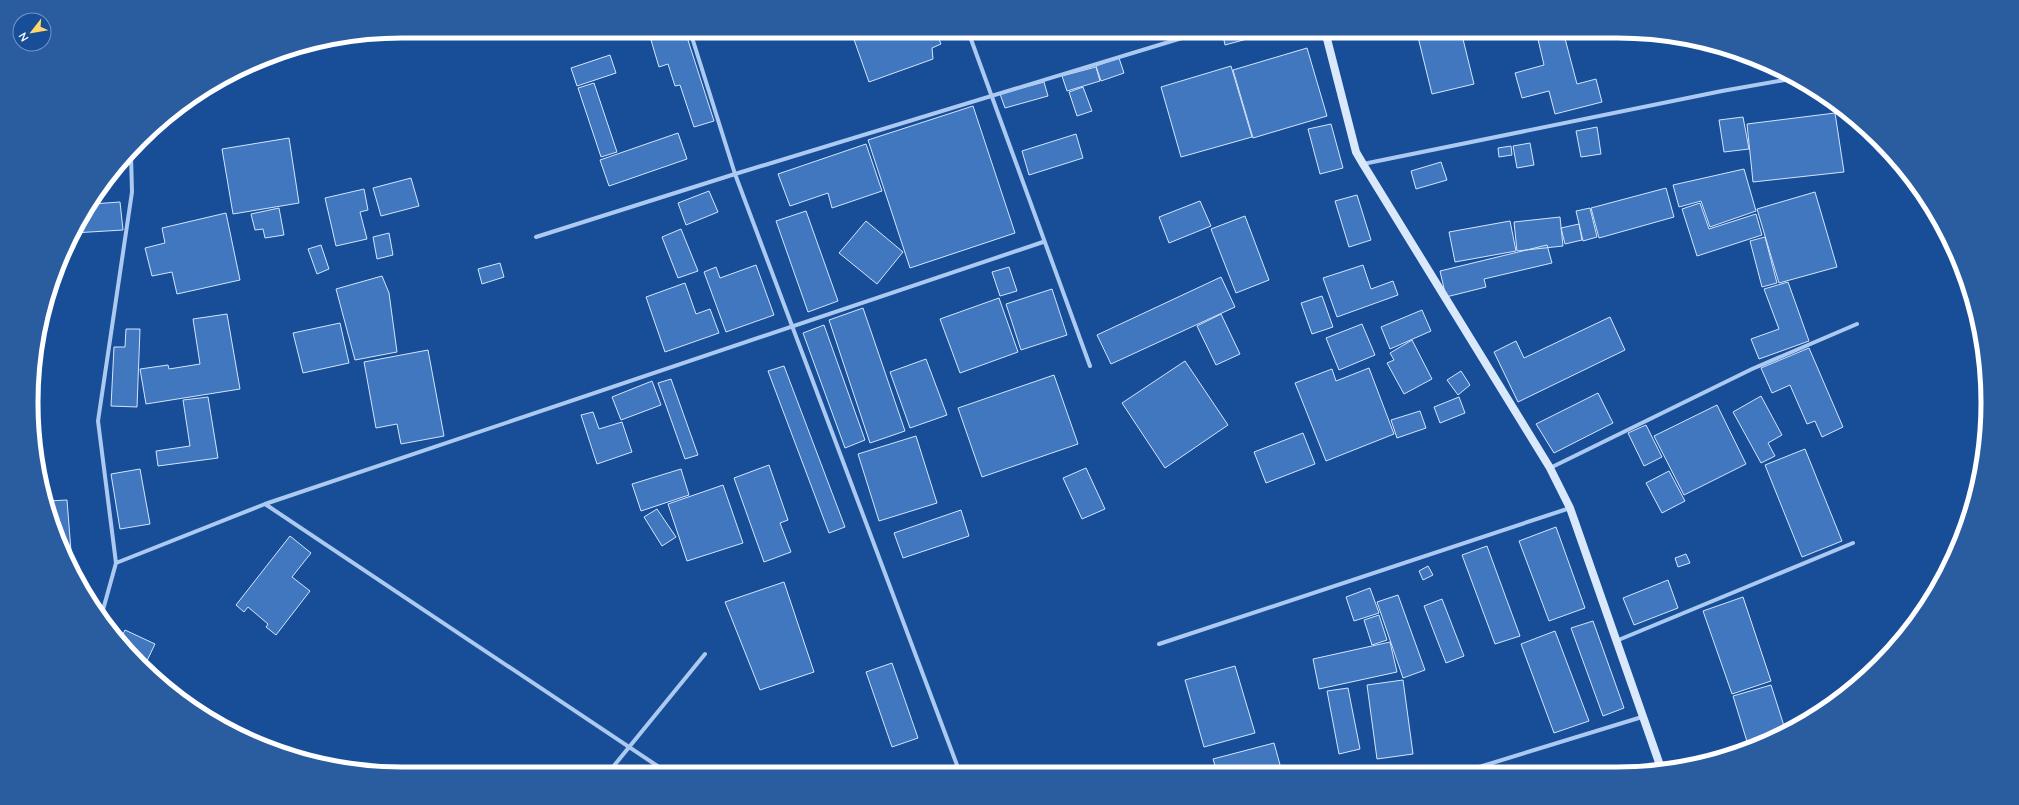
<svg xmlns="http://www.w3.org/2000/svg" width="2019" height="805" font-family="'Nunito Sans',sans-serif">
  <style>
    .building { fill: #4177bf; stroke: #d3e5fc }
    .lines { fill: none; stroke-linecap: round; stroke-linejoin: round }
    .street { stroke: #accaf1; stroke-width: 4 }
    .secondary { stroke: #dae8fc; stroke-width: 8 }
    .rim { fill: none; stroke: #fff; stroke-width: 5 }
  </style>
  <rect width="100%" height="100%" fill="#184e98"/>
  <path class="building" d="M 680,31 L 685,31 L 714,121 L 694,127 L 680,85 L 675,86 L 668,64 L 659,67 L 651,40 Z
    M 851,31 L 936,31 L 941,44 L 932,48 L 933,59 L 869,82 Z
    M 1083,31 L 1111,31 L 1085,39 Z
    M 1222,31 L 1257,31 L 1258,36 L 1225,45 Z
    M 1442,31 L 1461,31 L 1474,84 L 1432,94 L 1418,37 Z
    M 1554,31 L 1563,31 L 1577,84 L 1596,79 L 1602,102 L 1555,114 L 1549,91 L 1522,98 L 1515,73 L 1544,65 L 1537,35 Z
    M 1307,48 L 1327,116 L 1253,138 L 1233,70 Z
    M 610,55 L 616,73 L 577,86 L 571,68 Z
    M 1119,58 L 1124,73 L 1101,81 L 1096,66 Z
    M 1231,66 L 1252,137 L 1181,157 L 1161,87 Z
    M 1096,67 L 1100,81 L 1067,91 L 1062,76 Z
    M 1044,82 L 1048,96 L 1005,108 L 1000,94 Z
    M 594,83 L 617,152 L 601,157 L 578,88 Z
    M 1083,87 L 1092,111 L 1077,116 L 1069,92 Z
    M 973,106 L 1015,233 L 910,268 L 868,140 Z
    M 1835,113 L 1844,172 L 1753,182 L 1747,124 Z
    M 1743,117 L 1749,149 L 1724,152 L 1719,120 Z
    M 1331,124 L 1343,168 L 1320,174 L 1308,129 Z
    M 1597,127 L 1601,154 L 1581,157 L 1576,131 Z
    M 678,133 L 687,159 L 609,186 L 600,160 Z
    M 1076,134 L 1083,158 L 1029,175 L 1022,151 Z
    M 289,138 L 299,203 L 233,214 L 222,149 Z
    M 1530,143 L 1534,165 L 1517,168 L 1513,146 Z
    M 866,144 L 882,191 L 832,208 L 828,193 L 790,206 L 778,174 Z
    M 1511,146 L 1512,155 L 1499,157 L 1498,148 Z
    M 1441,162 L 1447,180 L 1416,189 L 1411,171 Z
    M 1744,169 L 1756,211 L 1710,227 L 1701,201 L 1679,207 L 1673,185 Z
    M 411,178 L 419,206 L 381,216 L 373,188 Z
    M 1666,188 L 1674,217 L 1599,238 L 1591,208 Z
    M 364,189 L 368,210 L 360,212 L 367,239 L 336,246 L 325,198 Z
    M 709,191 L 718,212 L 686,225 L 678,203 Z
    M 1815,192 L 1837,267 L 1779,283 L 1757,209 Z
    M 1357,195 L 1371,240 L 1349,247 L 1335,201 Z
    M 1200,201 L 1211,226 L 1169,243 L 1159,217 Z
    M 120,202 L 123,230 L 73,233 L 81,217 L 92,204 Z
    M 1700,203 L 1709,229 L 1756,214 L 1762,235 L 1697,256 L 1682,209 Z
    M 279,208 L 284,235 L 265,238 L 263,229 L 255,230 L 251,214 Z
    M 1590,208 L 1597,237 L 1583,241 L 1576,211 Z
    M 806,211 L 838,301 L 808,312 L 776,221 Z
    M 226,213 L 240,280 L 177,294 L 172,272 L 152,276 L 145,248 L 165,243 L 162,228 Z
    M 1245,216 L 1269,280 L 1236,293 L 1211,229 Z
    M 1560,217 L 1563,246 L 1517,251 L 1514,222 Z
    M 866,221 L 903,252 L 877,284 L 839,253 Z
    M 1510,221 L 1516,251 L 1455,262 L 1449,232 Z
    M 1579,224 L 1582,240 L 1565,244 L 1561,228 Z
    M 681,229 L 698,271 L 678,278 L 662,237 Z
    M 389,233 L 393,255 L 377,259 L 373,237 Z
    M 1765,237 L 1777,283 L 1762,287 L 1750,241 Z
    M 321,245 L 329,269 L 317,274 L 308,249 Z
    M 1547,245 L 1552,263 L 1484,279 L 1486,287 L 1446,297 L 1440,271 Z
    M 500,263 L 504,277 L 482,284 L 478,269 Z
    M 756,265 L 774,315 L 726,332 L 704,272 L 716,267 L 720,278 Z
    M 1363,265 L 1371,289 L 1393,281 L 1398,295 L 1337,317 L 1323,278 Z
    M 1009,267 L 1017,291 L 1000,296 L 992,272 Z
    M 382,276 L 389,293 L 397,352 L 355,360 L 336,289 Z
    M 1221,277 L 1235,307 L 1111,364 L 1097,335 Z
    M 1788,282 L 1809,341 L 1759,359 L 1751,339 L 1779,329 L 1764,289 Z
    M 685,283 L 696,314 L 710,309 L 719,333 L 665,352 L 646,297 Z
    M 1052,289 L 1067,335 L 1021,350 L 1006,304 Z
    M 1322,296 L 1333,327 L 1312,334 L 1301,303 Z
    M 999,298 L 1018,352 L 960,373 L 940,319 Z
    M 863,308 L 905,431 L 870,443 L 829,320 Z
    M 1422,310 L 1431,331 L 1390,349 L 1381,327 Z
    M 227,314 L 240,389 L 146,404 L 140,369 L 168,365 L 169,369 L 200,364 L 193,319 Z
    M 1221,314 L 1240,354 L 1216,365 L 1197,326 Z
    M 1610,317 L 1625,350 L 1518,402 L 1494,352 L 1516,341 L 1524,358 Z
    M 340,323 L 349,363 L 303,373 L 293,333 Z
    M 1362,324 L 1375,355 L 1339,370 L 1326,338 Z
    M 824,325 L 865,440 L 845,448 L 803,333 Z
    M 126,329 L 140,329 L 137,407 L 111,406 L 114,347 L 125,347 Z
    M 1412,340 L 1432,379 L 1404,394 L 1387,363 L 1394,360 L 1390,353 Z
    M 1809,348 L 1843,427 L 1822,437 L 1815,421 L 1807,424 L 1790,385 L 1772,393 L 1761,368 Z
    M 428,350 L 444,436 L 401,444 L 397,424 L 376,428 L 364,362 Z
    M 926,359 L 947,415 L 910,428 L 890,372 Z
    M 1185,361 L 1228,425 L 1165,468 L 1122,403 Z
    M 784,366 L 845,527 L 829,533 L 768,371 Z
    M 1369,368 L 1394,434 L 1326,461 L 1295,383 L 1332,369 L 1336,381 Z
    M 1461,371 L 1470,385 L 1458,395 L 1447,380 Z
    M 1054,375 L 1078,444 L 982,477 L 958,408 Z
    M 671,379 L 698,455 L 685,459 L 658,383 Z
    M 652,381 L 661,405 L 621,420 L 612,397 Z
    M 1598,393 L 1613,423 L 1554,453 L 1536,424 Z
    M 1761,396 L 1782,435 L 1768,443 L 1775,456 L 1761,463 L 1733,412 Z
    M 208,397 L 218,458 L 158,466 L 156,451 L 190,446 L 183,400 Z
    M 1459,397 L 1465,413 L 1440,423 L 1434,407 Z
    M 1717,405 L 1746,464 L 1684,495 L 1654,436 Z
    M 1420,411 L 1426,428 L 1397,438 L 1391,420 Z
    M 593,412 L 599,429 L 622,422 L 632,452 L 597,464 L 581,415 Z
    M 1646,425 L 1662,457 L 1644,466 L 1628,433 Z
    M 1303,433 L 1315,464 L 1266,483 L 1254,452 Z
    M 916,436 L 937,503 L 879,521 L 858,454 Z
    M 1805,449 L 1842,541 L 1802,557 L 1765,465 Z
    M 769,465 L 788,520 L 780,523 L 791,552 L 764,562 L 734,478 Z
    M 1086,468 L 1105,509 L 1082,519 L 1063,478 Z
    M 140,469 L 150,524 L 120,529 L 111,474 Z
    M 681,469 L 689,495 L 641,511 L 632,484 Z
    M 1669,471 L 1685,501 L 1662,513 L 1646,483 Z
    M 723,485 L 743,543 L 687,561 L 668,504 Z
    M 67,500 L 72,564 L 48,501 Z
    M 657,509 L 676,537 L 662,546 L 644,517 Z
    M 961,510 L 969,536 L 903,558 L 894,533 Z
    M 1556,527 L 1585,608 L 1549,621 L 1519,541 Z
    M 290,536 L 311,553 L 292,577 L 310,591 L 276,635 L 266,627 L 268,624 L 248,607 L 244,612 L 236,605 Z
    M 1487,546 L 1520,636 L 1495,644 L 1462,555 Z
    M 1686,554 L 1690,563 L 1678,567 L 1675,558 Z
    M 1428,566 L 1433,575 L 1423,580 L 1419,571 Z
    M 1668,580 L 1678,608 L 1634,625 L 1623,598 Z
    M 784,582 L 814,672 L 760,690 L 725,602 Z
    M 1370,588 L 1379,613 L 1354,621 L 1346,597 Z
    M 1398,595 L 1425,670 L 1403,678 L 1377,602 Z
    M 1743,597 L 1771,681 L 1732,694 L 1703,611 Z
    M 1442,599 L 1464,656 L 1446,663 L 1424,606 Z
    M 1379,615 L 1387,640 L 1372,645 L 1364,620 Z
    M 1593,621 L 1624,708 L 1603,716 L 1571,628 Z
    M 125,630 L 155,644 L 144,667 L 119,642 Z
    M 1555,631 L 1589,721 L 1554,733 L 1521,644 Z
    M 1390,642 L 1397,672 L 1319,689 L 1313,659 Z
    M 892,663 L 918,738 L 892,747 L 866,672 Z
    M 1235,666 L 1255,733 L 1204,747 L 1185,680 Z
    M 1403,680 L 1413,754 L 1377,759 L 1367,685 Z
    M 1771,685 L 1785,729 L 1759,746 L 1749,748 L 1733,696 Z
    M 1348,688 L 1360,749 L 1339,754 L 1327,691 Z
    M 1274,743 L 1282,772 L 1217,772 L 1213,759 Z
    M 1734,748 L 1736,752 L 1695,763 Z"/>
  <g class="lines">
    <path class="street" d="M 690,31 L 735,174 L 960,773
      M 968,31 L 1090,366
      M 1363,164 L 1722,91 L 1796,78
      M 536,237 L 735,174 L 1205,31
      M 1550,468 L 1752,369 L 1857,324
      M 265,504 L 668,773
      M 116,563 L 265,504 L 1043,242
      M 101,617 L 116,563 L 98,421 L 132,192 L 131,155
      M 1616,641 L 1853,543
      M 1159,644 L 1570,508
      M 1466,771 L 1642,717
      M 608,773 L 705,654"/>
    <path class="secondary" d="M 1325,31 L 1356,152 L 1363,164 L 1550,468 L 1570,508 L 1662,771"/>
  </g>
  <path d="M0 0H2019V805H0ZM402 38H1617A364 364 0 0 1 1981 402V403A364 364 0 0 1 1617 767H402A364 364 0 0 1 38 403V402A364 364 0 0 1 402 38Z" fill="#2a5ca0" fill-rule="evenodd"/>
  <path class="rim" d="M402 38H1617A364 364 0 0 1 1981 402V403A364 364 0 0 1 1617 767H402A364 364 0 0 1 38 403V402A364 364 0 0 1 402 38Z"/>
  <g transform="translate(32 32) rotate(239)"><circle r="19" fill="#184e98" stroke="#7495c1"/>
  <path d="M0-3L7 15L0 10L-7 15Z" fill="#ffd76c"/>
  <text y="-6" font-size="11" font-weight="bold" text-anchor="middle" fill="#ffffff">N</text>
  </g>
</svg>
